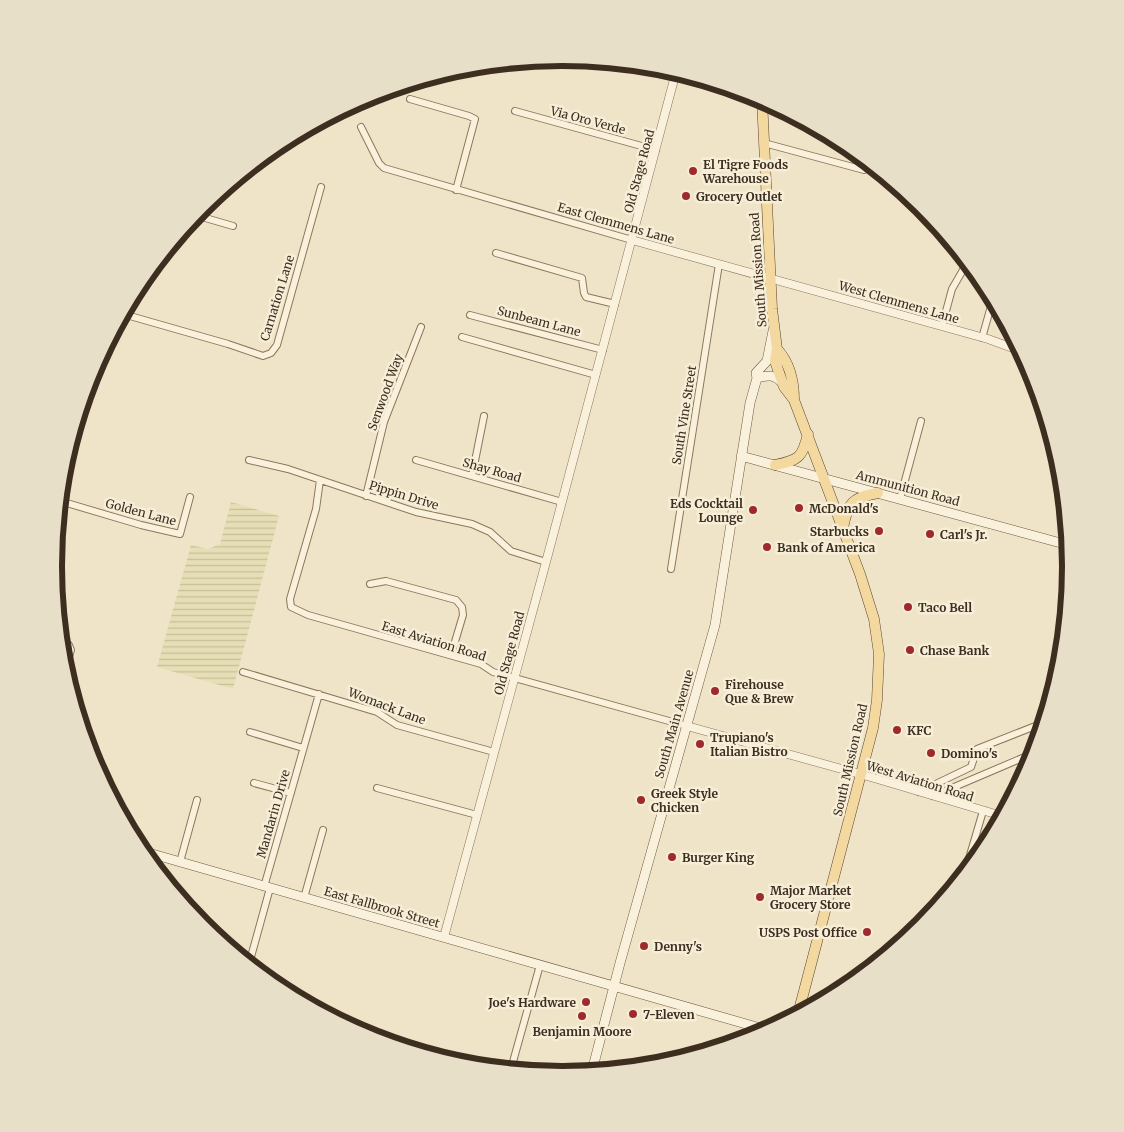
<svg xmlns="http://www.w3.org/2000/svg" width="1124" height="1132" font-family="Merriweather,serif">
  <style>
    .farmland { fill: url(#farmland-rules) }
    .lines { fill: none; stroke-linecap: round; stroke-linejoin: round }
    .minor-casing { stroke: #8d765c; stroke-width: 8 }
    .tertiary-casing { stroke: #8d765c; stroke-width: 9 }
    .secondary-casing { stroke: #6f573f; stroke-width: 10 }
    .primary-casing { stroke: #5b4430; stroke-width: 11 }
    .minor { stroke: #faf1dc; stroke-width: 6 }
    .tertiary { stroke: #faf1dc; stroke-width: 8 }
    .secondary { stroke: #faf1dc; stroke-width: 9 }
    .primary { stroke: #f3d9a0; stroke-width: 10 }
    .poi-dot { fill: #9e2a2b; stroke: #f7eed8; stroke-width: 2 }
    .labels { text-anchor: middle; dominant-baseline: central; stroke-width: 5; stroke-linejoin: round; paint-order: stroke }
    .street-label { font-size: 12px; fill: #3d2e20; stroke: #f7eed8 }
    .poi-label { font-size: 12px; font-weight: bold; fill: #3d2e20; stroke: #f7eed8; text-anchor: start }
    .rim { fill: none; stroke: #3d2e20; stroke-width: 6 }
  </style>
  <defs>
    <pattern id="farmland-rules" width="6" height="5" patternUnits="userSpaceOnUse" patternTransform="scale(1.25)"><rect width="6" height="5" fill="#e6deb5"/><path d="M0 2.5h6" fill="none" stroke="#c6bf9b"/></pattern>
  </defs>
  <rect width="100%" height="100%" fill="#f0e4c8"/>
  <path class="farmland" d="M 231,502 L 279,516 L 233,689 L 157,667 L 191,545 L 208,549 L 220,544 Z"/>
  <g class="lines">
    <g class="minor-casing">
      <path id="minor" d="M 410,99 L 469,116 L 475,119 L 456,190
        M 515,111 L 656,150
        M 361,127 L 379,163 L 384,168 L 632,240
        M 764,143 L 864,170
        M 195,215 L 233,226
        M 496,253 L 582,278 L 584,293 L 586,297 L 615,304
        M 123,314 L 228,344 L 263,356 L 271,353 L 277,345 L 321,187
        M 470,315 L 603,350
        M 942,326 L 952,289 L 967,263
        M 462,337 L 596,375
        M 982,338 L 993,299
        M 249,460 L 288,469 L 416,512 L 472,524 L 490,532 L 511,551 L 546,562
        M 416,460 L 562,502
        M 472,476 L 484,416
        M 320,480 L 316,509 L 290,599 L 291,607 L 308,615 L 481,664 L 493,672 L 687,726
        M 366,496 L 384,422 L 421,327
        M 900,499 L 921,421
        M 60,501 L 141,525 L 180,534 L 190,497
        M 671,569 L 719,264
        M 370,584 L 386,581 L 456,600 L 462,607 L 463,615 L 451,655
        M 61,642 L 69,645 L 71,650 L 65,671
        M 243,672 L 377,712 L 397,725 L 494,752
        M 250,732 L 303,748
        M 254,783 L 291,793
        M 377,788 L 477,815
        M 919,792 L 971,767 L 977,749 L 1043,723
        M 933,796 L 1034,753
        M 180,862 L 197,800
        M 965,872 L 983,811
        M 264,887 L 319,694
        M 304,898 L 323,830
        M 249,964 L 270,888
        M 511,1069 L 540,965"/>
    </g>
    <g class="tertiary-casing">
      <path id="tertiary" d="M 632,240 L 988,339 L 1021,351
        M 687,726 L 874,778 L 1002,816
        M 444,937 L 546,562 L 676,72"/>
    </g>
    <g class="secondary-casing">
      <path id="secondary" d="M 757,378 C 768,375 775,374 783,384
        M 741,456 L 1068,545
        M 142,851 L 767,1030
        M 592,1071 L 620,963 L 715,625 L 750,403 L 757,378 L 756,373 L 767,361 L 773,331"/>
    </g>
    <g class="primary-casing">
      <path id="primary" d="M 762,99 L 772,309 L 777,349 L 775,361 L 784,387 L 794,400 L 860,574 L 874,619 L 879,654 L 877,700 L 873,728 L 798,1014
        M 777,349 C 790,363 794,382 794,400
        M 775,465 C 799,460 802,458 808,434
        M 843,528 C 848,502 852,498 878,493"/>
    </g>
    <use href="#minor" class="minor"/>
    <use href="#tertiary" class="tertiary"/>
    <use href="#secondary" class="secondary"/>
    <use href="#primary" class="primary"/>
  </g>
  <g class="poi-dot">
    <circle cx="693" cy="171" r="5"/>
    <circle cx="686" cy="196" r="5"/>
    <circle cx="799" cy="508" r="5"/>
    <circle cx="753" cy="510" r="5"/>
    <circle cx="879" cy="531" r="5"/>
    <circle cx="930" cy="534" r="5"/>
    <circle cx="767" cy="547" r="5"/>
    <circle cx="908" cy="607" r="5"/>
    <circle cx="910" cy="650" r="5"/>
    <circle cx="715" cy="691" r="5"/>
    <circle cx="897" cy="730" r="5"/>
    <circle cx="700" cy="744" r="5"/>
    <circle cx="931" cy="753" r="5"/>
    <circle cx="641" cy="800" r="5"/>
    <circle cx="672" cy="857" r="5"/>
    <circle cx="760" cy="897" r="5"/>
    <circle cx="867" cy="932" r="5"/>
    <circle cx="644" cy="946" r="5"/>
    <circle cx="586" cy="1002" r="5"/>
    <circle cx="633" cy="1014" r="5"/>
    <circle cx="582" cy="1016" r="5"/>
  </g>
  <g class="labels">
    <g class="street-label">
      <text transform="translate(588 120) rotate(15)">Via Oro Verde</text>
      <text transform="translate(639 171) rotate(-75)">Old Stage Road</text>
      <text transform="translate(616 223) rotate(16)">East Clemmens Lane</text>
      <text transform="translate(758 270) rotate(-94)">South Mission Road</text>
      <text transform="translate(277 298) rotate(-73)">Carnation Lane</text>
      <text transform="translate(899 302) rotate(16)">West Clemmens Lane</text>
      <text transform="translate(539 321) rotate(15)">Sunbeam Lane</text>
      <text transform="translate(385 392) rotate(-70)">Senwood Way</text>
      <text transform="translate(684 415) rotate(-81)">South Vine Street</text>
      <text transform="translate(492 470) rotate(16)">Shay Road</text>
      <text transform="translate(908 488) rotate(15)">Ammunition Road</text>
      <text transform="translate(404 495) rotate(17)">Pippin Drive</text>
      <text transform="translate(141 512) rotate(15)">Golden Lane</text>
      <text transform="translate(434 641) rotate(17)">East Aviation Road</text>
      <text transform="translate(509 653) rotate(-75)">Old Stage Road</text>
      <text transform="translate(387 706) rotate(21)">Womack Lane</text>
      <text transform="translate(674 724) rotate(-74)">South Main Avenue</text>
      <text transform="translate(850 760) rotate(-77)">South Mission Road</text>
      <text transform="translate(920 781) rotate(17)">West Aviation Road</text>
      <text transform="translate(273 814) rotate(-74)">Mandarin Drive</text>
      <text transform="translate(382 907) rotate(16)">East Fallbrook Street</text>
    </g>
    <g class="poi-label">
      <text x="703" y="164">El Tigre Foods<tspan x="703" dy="14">Warehouse</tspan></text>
      <text x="696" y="196">Grocery Outlet</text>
      <text x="743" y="503" text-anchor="end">Eds Cocktail<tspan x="743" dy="14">Lounge</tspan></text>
      <text x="809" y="508">McDonald's</text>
      <text x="869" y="531" text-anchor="end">Starbucks</text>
      <text x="940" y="534">Carl's Jr.</text>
      <text x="777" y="547">Bank of America</text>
      <text x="918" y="607">Taco Bell</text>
      <text x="920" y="650">Chase Bank</text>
      <text x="725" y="684">Firehouse<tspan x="725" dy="14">Que &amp; Brew</tspan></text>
      <text x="907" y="730">KFC</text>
      <text x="710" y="737">Trupiano's<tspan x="710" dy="14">Italian Bistro</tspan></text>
      <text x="941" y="753">Domino's</text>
      <text x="651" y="793">Greek Style<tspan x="651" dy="14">Chicken</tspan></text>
      <text x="682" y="857">Burger King</text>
      <text x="770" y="890">Major Market<tspan x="770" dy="14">Grocery Store</tspan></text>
      <text x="857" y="932" text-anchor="end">USPS Post Office</text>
      <text x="654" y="946">Denny's</text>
      <text x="576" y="1002" text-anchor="end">Joe's Hardware</text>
      <text x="643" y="1014">7-Eleven</text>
      <text x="582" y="1031" text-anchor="middle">Benjamin Moore</text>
    </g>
  </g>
  <path d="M0 0H1124V1132H0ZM62 566a500 500 0 1 1 1000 0a500 500 0 1 1-1000 0Z" fill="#e8dfc9" fill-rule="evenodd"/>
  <path class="rim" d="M62 566a500 500 0 1 1 1000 0a500 500 0 1 1-1000 0Z"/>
</svg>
